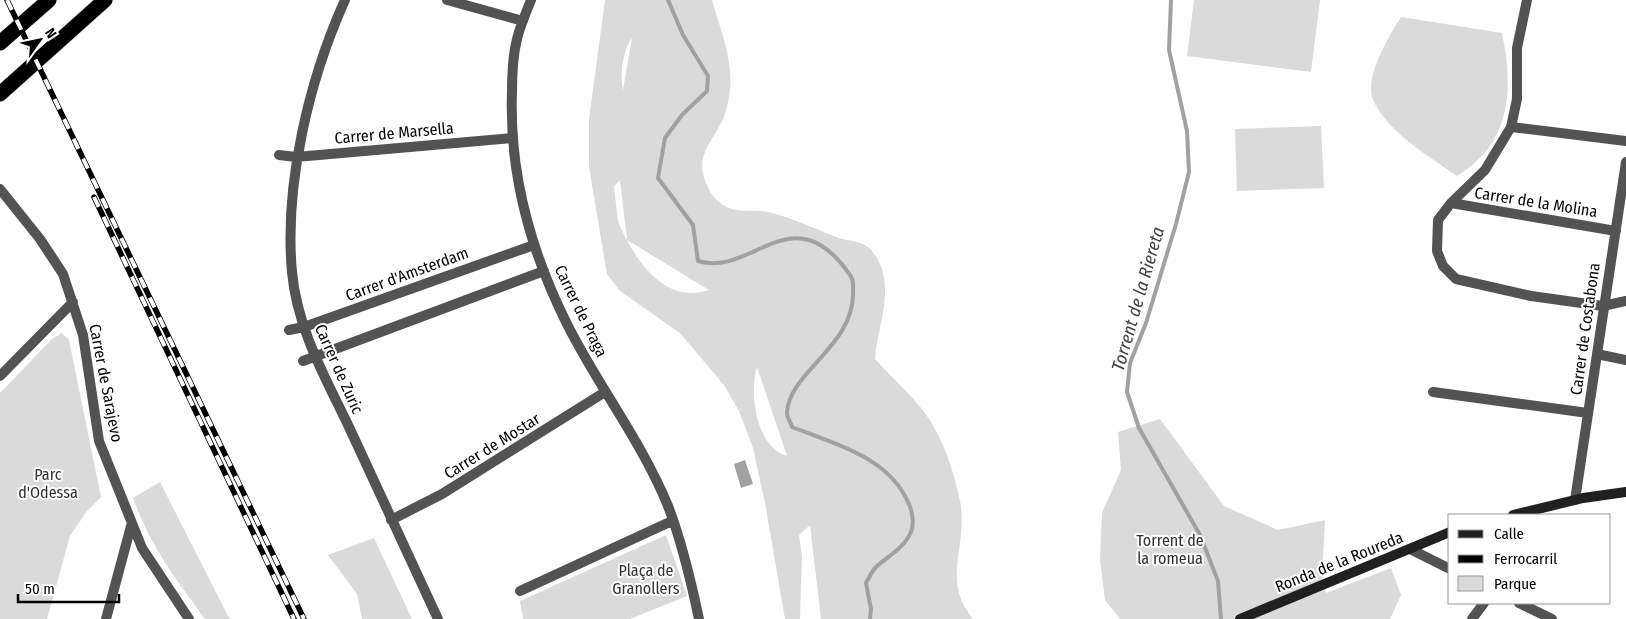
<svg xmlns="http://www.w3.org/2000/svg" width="1626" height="619" font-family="'Fira Sans Condensed',sans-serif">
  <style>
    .green { fill: #dadada; fill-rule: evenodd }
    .water { fill: #a1a1a1 }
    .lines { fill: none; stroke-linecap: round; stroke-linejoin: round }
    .stream { stroke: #a1a1a1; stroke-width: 4 }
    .highway-casing { stroke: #dbdbdb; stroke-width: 16 }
    .street { stroke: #535353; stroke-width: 10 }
    .secondary { stroke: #202020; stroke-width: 10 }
    .highway { stroke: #000; stroke-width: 15 }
    .rail-casing { stroke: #000; stroke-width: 5.5 }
    .rail { stroke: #fff; stroke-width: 4; stroke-dasharray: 11; stroke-linecap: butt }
    .labels { text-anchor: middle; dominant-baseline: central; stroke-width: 4; stroke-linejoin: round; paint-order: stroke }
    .street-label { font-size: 16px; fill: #000; stroke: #fff }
    .park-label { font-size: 16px; fill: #313131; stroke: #fff }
    .water-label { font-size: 18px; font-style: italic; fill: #424242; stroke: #fff }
  </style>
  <rect width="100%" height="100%" fill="#fff"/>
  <path class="green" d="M 605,0 L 712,0 C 720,29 733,58 730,89 C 729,98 727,110 723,119 C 713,142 693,156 707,185 C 710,193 716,201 723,205 C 736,214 753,209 768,212 C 793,218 815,229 839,238 C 848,241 860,241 868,247 C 875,253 881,264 883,273 C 890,302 877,330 875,359 C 891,377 911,394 925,413 C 944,440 953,469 960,501 C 969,545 940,580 973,619 L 821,619 L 810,525 L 799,535 L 802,556 L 800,619 L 785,619 L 765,503 L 753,448 L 739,411 L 724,385 L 680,333 L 620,291 L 607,274 L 589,167 L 589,119 ZM 632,38 L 623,90 L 623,91 C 620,75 622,51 632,38 ZM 620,180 L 627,239 L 626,239 L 618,222 L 614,186 ZM 627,240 L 709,290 C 671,303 643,271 627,240 ZM 757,367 L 787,456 C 756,447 749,394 757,367 Z
    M 1194,0 L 1320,0 L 1311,72 L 1187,56 Z
    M 1401,17 L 1502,33 C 1514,90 1511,143 1457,176 C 1429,156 1390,134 1374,102 C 1362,80 1389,36 1401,17 Z
    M 1321,126 L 1324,188 L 1237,191 L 1235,129 Z
    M 62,333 L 69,340 L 101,497 L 87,511 L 70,536 L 47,619 L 0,619 L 0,393 L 52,339 Z
    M 1160,419 L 1224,506 L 1278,530 L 1325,520 L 1322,576 L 1326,593 L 1391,568 L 1401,595 L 1390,619 L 1120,619 L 1105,600 L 1100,560 L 1102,513 L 1121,470 L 1118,432 Z
    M 160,482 L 228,616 L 231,619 L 205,619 C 174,576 152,549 133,498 Z
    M 666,535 L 687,596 L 630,619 L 523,619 L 520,601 Z
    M 374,538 L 412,619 L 362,619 L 357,594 L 328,555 Z"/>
  <path class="water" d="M 745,460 L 753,484 L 741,488 L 734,464 Z"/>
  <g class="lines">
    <path class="stream" d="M 668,0 L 683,35 L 708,76 L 707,91 L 682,115 L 665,138 L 658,178 L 693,225 L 698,261 C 752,278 793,192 850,275 C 854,280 853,286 853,293 C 854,346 788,373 787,413 C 787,417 791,423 792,427 C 835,444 888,457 908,502 C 913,512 915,526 909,536 C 901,550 888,556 876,567 C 872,571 869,578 866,583 L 871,609 L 870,619
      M 1171,0 L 1169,50 L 1187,131 L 1189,172 L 1176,224 L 1146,323 L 1130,363 L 1127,392 L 1139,428 L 1200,535 L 1218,581 L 1221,619"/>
    <g class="highway-casing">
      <path id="highway" d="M 0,43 L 49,0
        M 0,94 L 105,0"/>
    </g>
    <path class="street" d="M 345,0 C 309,80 284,185 292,272 C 297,328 325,377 349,427 C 378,491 408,555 438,619
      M 447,0 L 523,21
      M 531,0 C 526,13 520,26 517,39 C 513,55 512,75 512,92 C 509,173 531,252 567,324 C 598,386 642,442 668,506 C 682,542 691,581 699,619
      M 1527,0 L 1517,48 L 1517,99 L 1511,127 L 1485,170 L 1451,203 L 1438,220 L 1437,251 L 1443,266 L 1456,279 L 1531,296 L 1603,306 L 1626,301
      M 1511,127 L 1626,141
      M 279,155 L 296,157 L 512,138
      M 0,189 L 40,239 L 63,274 L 83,335 L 99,441 L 142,548 L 189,619
      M 1451,203 L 1616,231
      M 289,330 L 304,327 L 534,245
      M 1597,354 L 1626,360
      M 303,361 L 544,271
      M 0,376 L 73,302
      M 1433,392 L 1588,413
      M 1575,500 L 1626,162
      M 391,520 L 442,494 L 605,392
      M 1410,549 L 1450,569
      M 520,591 L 672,521
      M 1519,603 L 1552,619
      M 106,619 L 131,526
      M 1472,619 L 1484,603"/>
    <path class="secondary" d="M 1513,515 L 1583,498 L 1626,492
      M 1240,619 L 1450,532"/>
    <use href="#highway" class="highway"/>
    <g class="rail-casing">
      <path id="rail" d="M 7,0 L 304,619
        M 94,197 L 294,619"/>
    </g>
    <use href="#rail" class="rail"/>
  </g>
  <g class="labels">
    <g class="street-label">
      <text transform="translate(394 133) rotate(-5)">Carrer de Marsella</text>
      <text transform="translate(1536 202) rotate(9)">Carrer de la Molina</text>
      <text transform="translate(407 274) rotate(-20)">Carrer d'Amsterdam</text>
      <text transform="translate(581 311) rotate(64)">Carrer de Praga</text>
      <text transform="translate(1585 329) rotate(-82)">Carrer de Costabona</text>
      <text transform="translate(339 369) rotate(66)">Carrer de Zuric</text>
      <text transform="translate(106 383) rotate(79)">Carrer de Sarajevo</text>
      <text transform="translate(492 446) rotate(-32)">Carrer de Mostar</text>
      <text transform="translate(1339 562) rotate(-22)">Ronda de la Roureda</text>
    </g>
    <g class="park-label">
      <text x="48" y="474">Parc<tspan x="48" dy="18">d'Odessa</tspan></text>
      <text x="1170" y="540">Torrent de<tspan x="1170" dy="18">la romeua</tspan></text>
      <text x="646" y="570">Plaça de<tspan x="646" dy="18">Granollers</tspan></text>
    </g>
    <g class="water-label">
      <text transform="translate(1138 299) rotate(-74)">Torrent de la Riereta</text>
    </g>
  </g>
  <rect x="1448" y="514" width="162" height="90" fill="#ffffff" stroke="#999999"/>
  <rect x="1458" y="530" width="25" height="8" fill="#202020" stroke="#999999"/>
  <text x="1494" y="539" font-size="15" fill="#000000">Calle</text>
  <rect x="1458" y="555" width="25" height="8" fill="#000000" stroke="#999999"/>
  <text x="1494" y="564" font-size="15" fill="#000000">Ferrocarril</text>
  <rect x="1458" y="576" width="25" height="15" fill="#dadada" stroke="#999999"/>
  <text x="1494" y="589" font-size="15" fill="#000000">Parque</text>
  <g transform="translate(40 40) rotate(57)" stroke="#ffffff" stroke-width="4" paint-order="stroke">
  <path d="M0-4L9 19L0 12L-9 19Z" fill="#000000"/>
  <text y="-8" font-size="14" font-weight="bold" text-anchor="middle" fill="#000000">N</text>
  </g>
  <path d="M18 594v8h101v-8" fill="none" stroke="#000000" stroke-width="2.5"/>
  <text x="25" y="594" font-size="15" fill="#000000" stroke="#ffffff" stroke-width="4" paint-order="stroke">50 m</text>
</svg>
